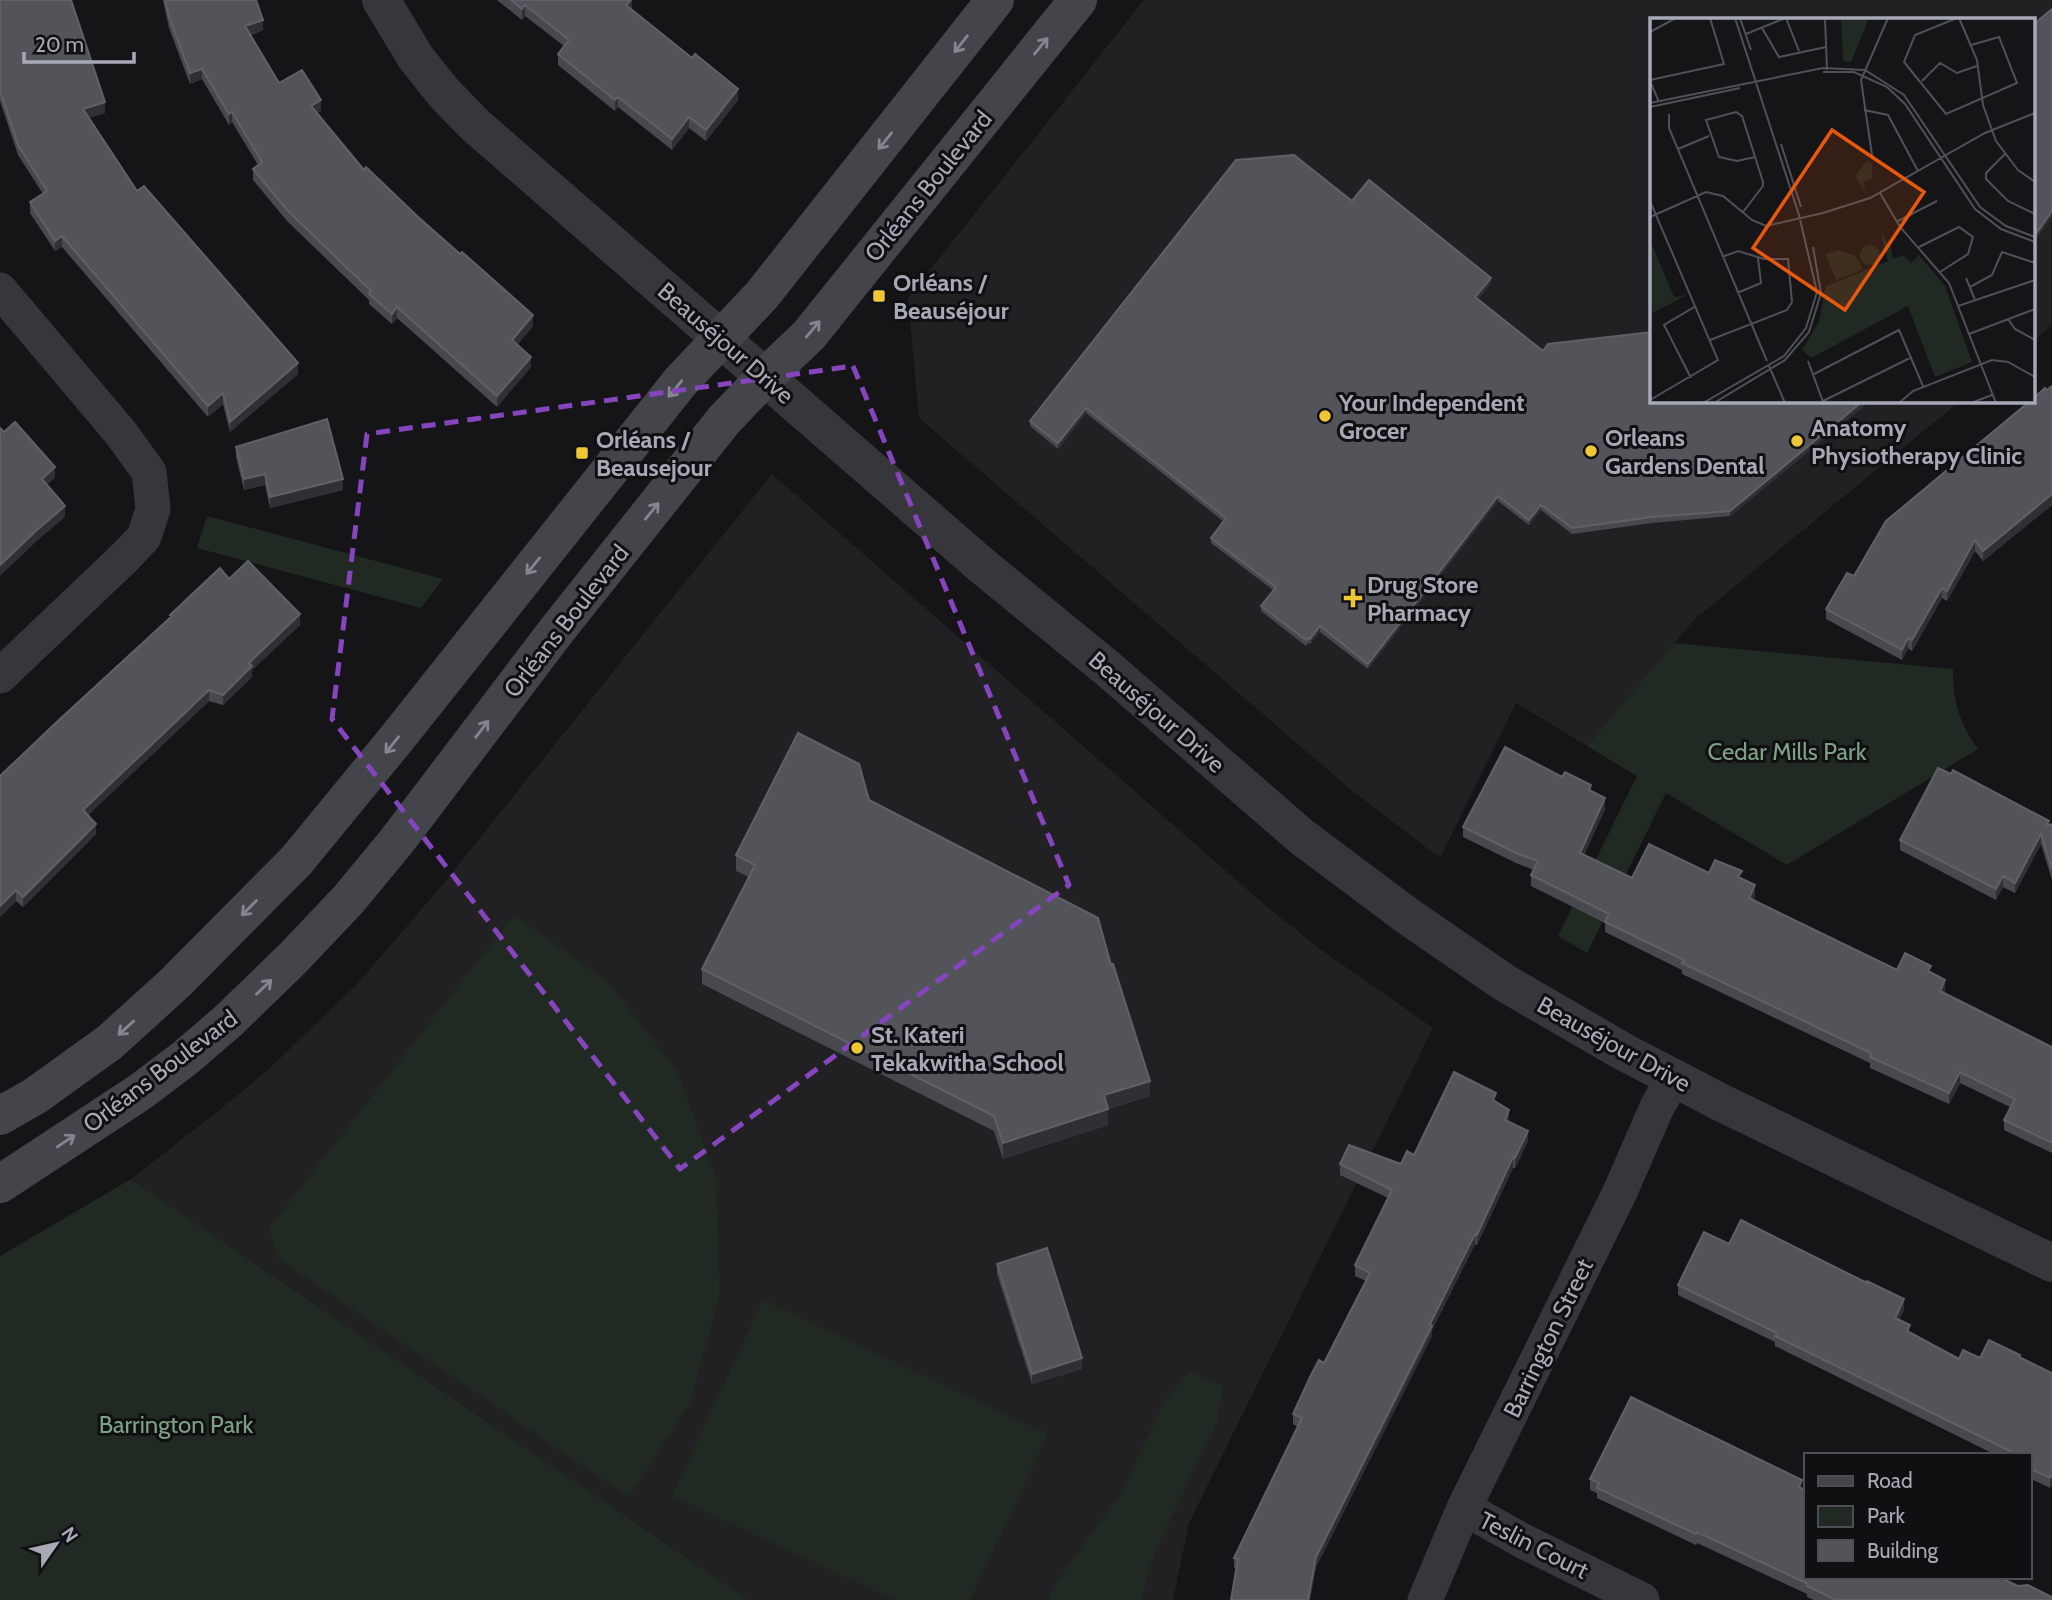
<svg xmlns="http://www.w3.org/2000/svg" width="2052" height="1600" font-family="Cabin,sans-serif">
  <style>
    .built { fill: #212123 }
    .green { fill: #212923 }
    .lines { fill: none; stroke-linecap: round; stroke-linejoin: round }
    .minor { stroke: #36363b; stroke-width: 35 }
    .tertiary { stroke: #36363b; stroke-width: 38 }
    .secondary { stroke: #44454b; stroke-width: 38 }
    .wall { fill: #48494f }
    .shaded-wall { fill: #2f3034 }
    .building { fill: #52545a; stroke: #606168; stroke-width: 2 }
    .oneway { stroke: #848791 }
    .marked { fill: none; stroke: #8445bd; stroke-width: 5; stroke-dasharray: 14 9; stroke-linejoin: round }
    .poi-dot { fill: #eec735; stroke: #101012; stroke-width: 2.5 }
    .labels { text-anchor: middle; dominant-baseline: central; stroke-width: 6; stroke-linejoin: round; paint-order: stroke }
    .street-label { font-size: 24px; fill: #a7aab6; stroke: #101012 }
    .poi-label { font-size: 24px; font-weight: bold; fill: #a7aab6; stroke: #101012; text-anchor: start }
    .park-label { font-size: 24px; fill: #7ea185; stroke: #101012 }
    .inset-road { fill: none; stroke: #4f5157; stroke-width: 2 }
    .view { fill: #e8590c; fill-opacity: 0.15; stroke: #e8590c; stroke-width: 3.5 }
    .inset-edge { fill: none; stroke: #a7aab6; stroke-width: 3.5 }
  </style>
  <rect width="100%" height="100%" fill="#151517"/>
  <path class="built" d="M 1144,0 L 2052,0 L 2052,325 L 2033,341 L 2033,19 L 1651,19 L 1651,401 L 1960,401 L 1695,619 L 1587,746 L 1516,703 L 1440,858 L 1350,789 L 919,418 L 908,298 Z
    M 772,474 L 1266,906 L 1320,949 L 1433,1028 L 1189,1523 L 1173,1600 L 749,1600 L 131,1179 L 222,1108 L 269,1069 L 358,983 L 439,889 Z"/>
  <path class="green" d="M 207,516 L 443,579 L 421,608 L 197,548 Z
    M 1674,643 L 1953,669 C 1953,702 1959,722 1978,749 L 1787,865 L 1666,793 L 1587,953 L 1558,936 L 1637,776 L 1587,746 Z
    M 514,915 L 607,981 L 677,1070 L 716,1178 L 720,1292 L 691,1401 L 629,1497 L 279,1259 L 269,1228 Z
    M 131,1179 L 749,1600 L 0,1600 L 0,1256 Z
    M 763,1300 L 1048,1434 L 970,1600 L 895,1600 L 672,1496 Z
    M 1190,1372 L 1223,1386 L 1217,1423 L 1155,1551 L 1141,1600 L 1049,1600 L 1053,1586 L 1118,1498 L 1166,1399 Z"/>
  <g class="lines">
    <path class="minor" d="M 0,290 L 120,432 L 149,472 L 153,509 L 144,537 L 124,558 L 0,676
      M 1464,1508 L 1521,1540 L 1642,1600
      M 1425,1600 L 1464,1508 L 1620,1192 L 1657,1107 L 1674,1077"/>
    <path class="tertiary" d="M 381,0 L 416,58 L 444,93 L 475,125 L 980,564 L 1107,668 L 1302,837 L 1409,917 L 1505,983 L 1624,1052 L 1722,1103 L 2052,1263"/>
    <path class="secondary" d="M 0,1116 L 35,1096 L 110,1042 L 176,982 L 297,860 L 397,738 L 680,382 L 762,295 L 995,0
      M 0,1184 L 140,1092 L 185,1058 L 228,1021 L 292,959 L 348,900 L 396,842 L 557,630 L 724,420 L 765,377 L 809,335 L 1078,0"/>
  </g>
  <path class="wall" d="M 0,0 L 105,113 L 89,118 L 137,191 L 298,374 L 230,432 L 223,404 L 208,417 L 62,247 L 55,251 L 30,213 L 30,202 L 43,194 L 18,155 L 0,101 Z
    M 163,0 L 256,0 L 263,30 L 251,35 L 279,83 L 321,111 L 317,113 L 364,170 L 417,216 L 533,326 L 517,345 L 531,367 L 497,407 L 397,318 L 392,324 L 369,304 L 369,300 L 287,221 L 253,180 L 253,169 L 258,165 L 232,122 L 229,125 L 202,79 L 190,84 L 169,28 Z
    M 497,0 L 632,0 L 631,10 L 738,100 L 706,141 L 689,128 L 672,150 L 618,107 L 615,111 L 558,65 L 558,54 L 564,46 L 525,16 L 522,20 Z
    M 1352,201 L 1491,283 L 1478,299 L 1543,351 L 1870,401 L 1730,516 L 1652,523 L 1572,534 L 1541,510 L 1529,525 L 1498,501 L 1368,669 L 1320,632 L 1310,644 L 1308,643 L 1306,646 L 1261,611 L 1261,606 L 1273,590 L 1211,543 L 1211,538 L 1223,521 L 1086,413 L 1058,449 L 1030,426 L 1030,421 Z
    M 2052,386 L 2052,505 L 1983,561 L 1975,551 L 1947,601 L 1942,598 L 1912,651 L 1908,648 L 1902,660 L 1826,619 L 1826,609 L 1854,576 Z
    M 236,447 L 343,490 L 270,508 L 265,485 L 244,490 L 236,457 Z
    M 229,579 L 300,625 L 252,670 L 252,677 L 223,705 L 209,701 L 88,815 L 96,834 L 23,907 L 16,901 L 0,917 L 0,776 L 170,618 L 170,615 Z
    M 1562,777 L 1591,792 L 1605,809 L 1584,855 L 1632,878 L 1709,873 L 1742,879 L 1755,896 L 1753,900 L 1897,970 L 1931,973 L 1945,990 L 1944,993 L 2052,1047 L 2052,1153 L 2004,1130 L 2004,1120 L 2010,1107 L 1960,1083 L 1949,1104 L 1870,1068 L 1870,1063 L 1682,974 L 1682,970 L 1605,932 L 1605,923 L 1531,886 L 1531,875 L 1534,870 L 1516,863 L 1463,837 L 1463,827 Z
    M 869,800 L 1111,965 L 1150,1096 L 1108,1109 L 1108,1125 L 1003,1159 L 994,1131 L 702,984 L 702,969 L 749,877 L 736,871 L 736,855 Z
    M 2052,824 L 2052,880 L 2041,844 L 2015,893 L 2003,887 L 1996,900 L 1900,850 L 1900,840 Z
    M 1496,1102 L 1509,1120 L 1509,1122 L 1528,1141 L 1515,1168 L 1513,1168 L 1477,1245 L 1475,1244 L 1432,1330 L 1432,1336 L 1316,1567 L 1310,1600 L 1231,1600 L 1237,1569 L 1234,1568 L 1234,1558 L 1298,1427 L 1293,1424 L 1293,1414 L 1324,1363 L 1366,1281 L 1355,1276 L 1355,1265 L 1388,1198 L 1340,1175 L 1340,1164 L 1401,1164 L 1414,1155 Z
    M 1729,1244 L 1904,1310 L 1899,1320 L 1910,1333 L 1959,1359 L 2020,1357 L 2052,1373 L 2050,1488 L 2029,1478 L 2029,1455 L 1996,1455 L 1775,1346 L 1775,1342 L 1678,1295 L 1678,1285 Z
    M 997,1264 L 1082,1369 L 1032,1384 L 997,1274 Z
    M 1590,1479 L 1802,1489 L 1805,1577 L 2052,1600 L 1814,1600 L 1807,1597 L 1807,1594 L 1697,1543 L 1696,1545 L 1597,1498 L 1597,1493 L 1590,1490 Z"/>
  <path class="shaded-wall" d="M 631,0 L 632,0 L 632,9 L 626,16 L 626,5 Z
    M 525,5 L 525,16 L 522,20 L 522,9 Z
    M 263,20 L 263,30 L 245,36 L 245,26 Z
    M 202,69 L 202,79 L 190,84 L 190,73 Z
    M 738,89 L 738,100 L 706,141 L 706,130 Z
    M 618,97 L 618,107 L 615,111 L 615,100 Z
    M 321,100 L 321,111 L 311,117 L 311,106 Z
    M 105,102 L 105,113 L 83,120 L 83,109 Z
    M 232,112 L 232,122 L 229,125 L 229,114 Z
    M 689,117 L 689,128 L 672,150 L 672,139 Z
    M 2052,211 L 2052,217 L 2033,244 L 2033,238 Z
    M 62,236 L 62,247 L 55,251 L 55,241 Z
    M 1491,278 L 1491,283 L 1475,303 L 1475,297 Z
    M 397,307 L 397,318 L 392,324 L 392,314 Z
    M 533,315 L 533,326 L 512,351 L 512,340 Z
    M 531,357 L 531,367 L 497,407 L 497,396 Z
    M 298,363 L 298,374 L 230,432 L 230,422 Z
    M 223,393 L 223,404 L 208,417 L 208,406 Z
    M 1863,401 L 1870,401 L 1730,516 L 1730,511 Z
    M 1086,408 L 1086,413 L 1058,449 L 1058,443 Z
    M 55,467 L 55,478 L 42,489 L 42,479 Z
    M 265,474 L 265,485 L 244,490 L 244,479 Z
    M 343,479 L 343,490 L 270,508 L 270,497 Z
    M 2052,494 L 2052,505 L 1983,561 L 1983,551 Z
    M 1498,496 L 1498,501 L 1368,669 L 1368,664 Z
    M 1541,505 L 1541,510 L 1529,525 L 1529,520 Z
    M 65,506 L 65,517 L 38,540 L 0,576 L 0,565 L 38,529 Z
    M 1975,540 L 1975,551 L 1947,601 L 1947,591 Z
    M 1942,588 L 1942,598 L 1912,651 L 1912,640 Z
    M 300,614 L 300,625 L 252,670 L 252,677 L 223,705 L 223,695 L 249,663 Z
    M 1320,626 L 1320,632 L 1310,644 L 1310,639 Z
    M 1908,638 L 1908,648 L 1902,660 L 1902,650 Z
    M 209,690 L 209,701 L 83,820 L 83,810 Z
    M 1605,798 L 1605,809 L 1580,863 L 1580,853 Z
    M 96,824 L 96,834 L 23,907 L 23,897 Z
    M 2041,834 L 2041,844 L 2015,893 L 2015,883 Z
    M 2003,876 L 2003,887 L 1996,900 L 1996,889 Z
    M 1755,885 L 1755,896 L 1749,909 L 1749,898 Z
    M 16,890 L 16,901 L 0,917 L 0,906 Z
    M 1945,980 L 1945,990 L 1940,1002 L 1940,991 Z
    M 1960,1072 L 1960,1083 L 1949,1104 L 1949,1093 Z
    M 1150,1081 L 1150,1096 L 1104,1110 L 1104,1095 Z
    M 1108,1109 L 1108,1125 L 1003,1159 L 1003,1143 Z
    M 1509,1110 L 1509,1120 L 1505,1130 L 1505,1120 Z
    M 1528,1131 L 1528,1141 L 1515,1168 L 1515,1158 Z
    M 1513,1157 L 1513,1168 L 1477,1245 L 1477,1235 Z
    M 1475,1234 L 1475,1244 L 1432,1330 L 1432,1336 L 1316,1567 L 1310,1600 L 1308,1600 L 1316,1557 Z
    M 1904,1299 L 1904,1310 L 1895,1328 L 1895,1318 Z
    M 1082,1358 L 1082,1369 L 1032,1384 L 1032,1374 Z
    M 2052,1474 L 2052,1485 L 2050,1488 L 2050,1478 Z"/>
  <path class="building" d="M 0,0 L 71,0 L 105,102 L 83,109 L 137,191 L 144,186 L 298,363 L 230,422 L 223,393 L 208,406 L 62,236 L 55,241 L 30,202 L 47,191 L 18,145 L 0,91 Z
    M 165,0 L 256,0 L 263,20 L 245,26 L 279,83 L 302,70 L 321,100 L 311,106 L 364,170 L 366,167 L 417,216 L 460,254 L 462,252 L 533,315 L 512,340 L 531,357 L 497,396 L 397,307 L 392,314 L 369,294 L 371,291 L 287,210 L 253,169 L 262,162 L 232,112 L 229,114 L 202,69 L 190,73 L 169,17 Z
    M 511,0 L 631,0 L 626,5 L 692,58 L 695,54 L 738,89 L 706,130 L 689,117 L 672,139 L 618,97 L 615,100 L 558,54 L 569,40 L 525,5 L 522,9 Z
    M 2052,9 L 2052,211 L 2033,238 L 2033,25 Z
    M 1294,155 L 1352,201 L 1369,180 L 1491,278 L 1475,297 L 1543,351 L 1548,344 L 1651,332 L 1651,401 L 1863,401 L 1730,511 L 1652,517 L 1572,528 L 1541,505 L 1529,520 L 1498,496 L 1368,664 L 1320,626 L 1310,639 L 1308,638 L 1306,640 L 1261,606 L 1276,587 L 1211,538 L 1226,518 L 1086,408 L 1058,443 L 1030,421 L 1236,160 Z
    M 2052,386 L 2052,494 L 1983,551 L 1975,540 L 1947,591 L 1942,588 L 1912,640 L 1908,638 L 1902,650 L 1826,609 L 1847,573 L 1854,576 L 1886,521 L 2030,401 L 2033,401 L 2033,399 L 2045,388 L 2047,390 Z
    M 327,419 L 343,479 L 270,497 L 265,474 L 244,479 L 236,447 Z
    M 15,422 L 55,467 L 42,479 L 65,506 L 38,529 L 0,565 L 0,428 L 4,432 Z
    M 248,561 L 300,614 L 249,663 L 252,666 L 223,695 L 209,690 L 83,810 L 96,824 L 23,897 L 16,890 L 0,906 L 0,776 L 60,719 L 172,616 L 170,615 L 220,568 L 229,579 Z
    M 798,733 L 859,764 L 869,800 L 1098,918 L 1111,965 L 1113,964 L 1150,1081 L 1104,1095 L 1108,1109 L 1003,1143 L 994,1116 L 702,969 L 755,865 L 736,855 Z
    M 1505,747 L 1562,777 L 1565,772 L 1591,785 L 1589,790 L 1605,798 L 1580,853 L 1632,878 L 1649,844 L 1709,873 L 1715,860 L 1742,871 L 1738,877 L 1755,885 L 1749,898 L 1897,970 L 1905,953 L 1931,966 L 1928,971 L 1945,980 L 1940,991 L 2052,1047 L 2052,1143 L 2004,1120 L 2015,1099 L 1960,1072 L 1949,1093 L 1870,1057 L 1871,1053 L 1682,963 L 1684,960 L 1605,922 L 1609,914 L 1531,875 L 1538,861 L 1516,853 L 1463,827 Z
    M 1938,768 L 1951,774 L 1953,770 L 2049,821 L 2046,826 L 2052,824 L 2052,869 L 2041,834 L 2015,883 L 2003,876 L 1996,889 L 1900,840 Z
    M 1454,1072 L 1496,1093 L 1493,1100 L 1509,1110 L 1505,1120 L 1528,1131 L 1515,1158 L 1513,1157 L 1477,1235 L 1475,1234 L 1430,1324 L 1432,1326 L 1316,1557 L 1308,1600 L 1231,1600 L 1238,1559 L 1234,1558 L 1302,1418 L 1293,1414 L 1311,1375 L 1319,1360 L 1324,1363 L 1370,1273 L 1355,1265 L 1392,1190 L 1340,1164 L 1349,1145 L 1401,1164 L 1407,1151 L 1414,1155 Z
    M 1741,1220 L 1867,1283 L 1867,1281 L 1904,1299 L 1895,1318 L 1910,1325 L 1907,1331 L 1959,1359 L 1963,1350 L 1980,1358 L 1989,1340 L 2020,1355 L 2019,1357 L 2052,1373 L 2052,1474 L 2050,1478 L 2029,1468 L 2029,1455 L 2010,1455 L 2012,1452 L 1775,1336 L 1777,1333 L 1678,1285 L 1704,1232 L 1729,1244 Z
    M 1047,1248 L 1082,1358 L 1032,1374 L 997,1264 Z
    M 1631,1397 L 1802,1480 L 1799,1487 L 1805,1490 L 1805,1577 L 1999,1577 L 2018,1586 L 2028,1585 L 2052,1597 L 2052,1600 L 1836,1600 L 1807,1586 L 1808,1584 L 1697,1532 L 1696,1534 L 1597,1488 L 1599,1483 L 1590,1479 Z"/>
  <defs><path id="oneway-shaft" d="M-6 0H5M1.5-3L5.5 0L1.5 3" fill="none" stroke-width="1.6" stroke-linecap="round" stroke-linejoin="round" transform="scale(1.75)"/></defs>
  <g class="oneway">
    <use href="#oneway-shaft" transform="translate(961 44) rotate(128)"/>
    <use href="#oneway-shaft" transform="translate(1041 46) rotate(-51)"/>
    <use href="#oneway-shaft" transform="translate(885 141) rotate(129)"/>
    <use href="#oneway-shaft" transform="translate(813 329) rotate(-50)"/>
    <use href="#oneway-shaft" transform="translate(675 389) rotate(129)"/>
    <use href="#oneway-shaft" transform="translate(652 511) rotate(-51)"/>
    <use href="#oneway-shaft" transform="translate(533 566) rotate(129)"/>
    <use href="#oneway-shaft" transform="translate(482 729) rotate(-53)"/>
    <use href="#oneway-shaft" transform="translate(392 745) rotate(129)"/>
    <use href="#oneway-shaft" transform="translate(249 908) rotate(135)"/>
    <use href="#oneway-shaft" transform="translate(264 987) rotate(-44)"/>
    <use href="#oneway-shaft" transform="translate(126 1028) rotate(138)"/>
    <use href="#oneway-shaft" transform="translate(66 1141) rotate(-34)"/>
  </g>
  <path class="marked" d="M 853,366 L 1069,885 L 680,1169 L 332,719 L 367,434 Z"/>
  <g class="poi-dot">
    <rect x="872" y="289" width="14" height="14" rx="3.5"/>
    <circle cx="1325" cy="416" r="7"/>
    <circle cx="1797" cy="441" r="7"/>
    <circle cx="1591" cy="451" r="7"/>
    <rect x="575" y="446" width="14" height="14" rx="3.5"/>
    <path d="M1349.5 587.5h7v7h7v7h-7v7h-7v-7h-7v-7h7z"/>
    <circle cx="857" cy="1048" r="7"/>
  </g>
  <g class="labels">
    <g class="street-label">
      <text transform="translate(928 186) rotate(-51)">Orléans Boulevard</text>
      <text transform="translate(726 343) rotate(41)">Beauséjour Drive</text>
      <text transform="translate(566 621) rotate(-52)">Orléans Boulevard</text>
      <text transform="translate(1157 712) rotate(41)">Beauséjour Drive</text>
      <text transform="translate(1614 1044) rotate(29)">Beauséjour Drive</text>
      <text transform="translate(160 1071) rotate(-37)">Orléans Boulevard</text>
      <text transform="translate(1548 1338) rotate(-64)">Barrington Street</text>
      <text transform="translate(1534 1545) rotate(27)">Teslin Court</text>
    </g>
    <g class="poi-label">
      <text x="893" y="282">Orléans /<tspan x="893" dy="28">Beauséjour</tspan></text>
      <text x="1339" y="402">Your Independent<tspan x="1339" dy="28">Grocer</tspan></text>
      <text x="1811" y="427">Anatomy<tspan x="1811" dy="28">Physiotherapy Clinic</tspan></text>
      <text x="1605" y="437">Orleans<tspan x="1605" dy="28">Gardens Dental</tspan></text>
      <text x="596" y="439">Orléans /<tspan x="596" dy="28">Beausejour</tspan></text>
      <text x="1367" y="584">Drug Store<tspan x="1367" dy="28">Pharmacy</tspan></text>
      <text x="871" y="1034">St. Kateri<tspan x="871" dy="28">Tekakwitha School</tspan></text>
    </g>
    <g class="park-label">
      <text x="1787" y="751">Cedar Mills Park</text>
      <text x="176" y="1424">Barrington Park</text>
    </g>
  </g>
  <g transform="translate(1650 18)">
    <rect width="385" height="385" fill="#151517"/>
    <path d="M 191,0 L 219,0 L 201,44 L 193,43 ZM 217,143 L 222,145 L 222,160 L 213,165 L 217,176 L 205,158 ZM 230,213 L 241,229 L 243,241 L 253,237 L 261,245 L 269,237 L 295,268 L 322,344 L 285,359 L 258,288 L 161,340 L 152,332 L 169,304 L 176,268 L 238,243 ZM 0,222 L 24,279 L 37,277 L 0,296 ZM210 237a10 10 0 1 1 20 0a10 10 0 1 1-20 0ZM 190,232 L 205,238 L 213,251 L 186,262 L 175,236 Z" fill="#212923"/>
    <path class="inset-road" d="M 90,0 L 101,32M 136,0 L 149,33M 175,0 L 177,52M 307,0 L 265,17 L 254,44 L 296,96 L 367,65 L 349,19 L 321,27M 309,0 L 327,42 L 333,87 L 346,123 L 368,152 L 385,164M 112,10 L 129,39 L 176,29M 0,14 L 26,0M 96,16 L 135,0M 173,54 L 204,54 L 237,69 L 255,86 L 325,191 L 351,211 L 385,224M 0,62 L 74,46 L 60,0M 0,63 L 9,84M 272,63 L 290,45 L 307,55 L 327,48M 0,85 L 173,50 L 215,52 L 254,77 L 330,189 L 356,208 L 385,219M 0,89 L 90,70M 214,92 L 238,97 L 268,153M 19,96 L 19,110 L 117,343M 131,126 L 151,189M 28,131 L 59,118M 355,136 L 336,155 L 336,161 L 358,183 L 385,196M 222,137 L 211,62 L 238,0M 230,175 L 250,209 L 299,265 L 346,385M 0,183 L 68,342 L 0,382M 93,194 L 113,168 L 113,164 L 92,98 L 86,94 L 56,102 L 69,139 L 87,143 L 105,139M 0,199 L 56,174 L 73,178 L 102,202 L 116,208 L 173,195 L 220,180 L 335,115 L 385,95M 246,204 L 287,183M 269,229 L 309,209 L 323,219 L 318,236 L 290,254M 316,260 L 325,282M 320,269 L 342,257 L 352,234 L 385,245M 87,275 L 111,265 L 108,240M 308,288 L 385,262M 358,301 L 365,311 L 385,322M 319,316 L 385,291M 60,322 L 137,292 L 142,284 L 138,241 L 114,241 L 88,233 L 72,239M 158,343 L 173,384M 119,348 L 135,385M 164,356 L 249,312 L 273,368M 41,360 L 14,307 L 46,288M 173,383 L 262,339M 53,385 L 134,338 L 156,310 L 167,274 L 149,197 L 85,0M 64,385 L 135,342 L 159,314 L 171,275 L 163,229M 249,385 L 263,373 L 342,342 L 358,344 L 385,359M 321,385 L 342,377"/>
    <path class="view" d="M 182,112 L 274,174 L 195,292 L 103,230 Z"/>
    <rect width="385" height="385" class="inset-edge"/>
  </g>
  <rect x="1804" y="1453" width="228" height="126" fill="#101012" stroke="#4c4e54" stroke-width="2"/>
  <rect x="1818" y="1476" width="35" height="10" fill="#44454b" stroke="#4c4e54" stroke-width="2"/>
  <text x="1867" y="1488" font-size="21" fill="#a7aab6">Road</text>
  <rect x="1818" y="1506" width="35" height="21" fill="#212923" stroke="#4c4e54" stroke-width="2"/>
  <text x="1867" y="1523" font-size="21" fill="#a7aab6">Park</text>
  <rect x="1818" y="1540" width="35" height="21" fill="#52545a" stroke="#4c4e54" stroke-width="2"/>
  <text x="1867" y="1558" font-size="21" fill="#a7aab6">Building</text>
  <g transform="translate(56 1544) rotate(56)" stroke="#101012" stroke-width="5" paint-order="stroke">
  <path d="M0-5L12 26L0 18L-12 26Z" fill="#a7aab6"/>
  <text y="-10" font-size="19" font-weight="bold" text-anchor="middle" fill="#a7aab6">N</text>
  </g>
  <path d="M24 52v10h110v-10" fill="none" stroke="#a7aab6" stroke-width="3.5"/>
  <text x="35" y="52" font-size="21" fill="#a7aab6" stroke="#101012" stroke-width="5" paint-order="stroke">20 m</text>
</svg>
